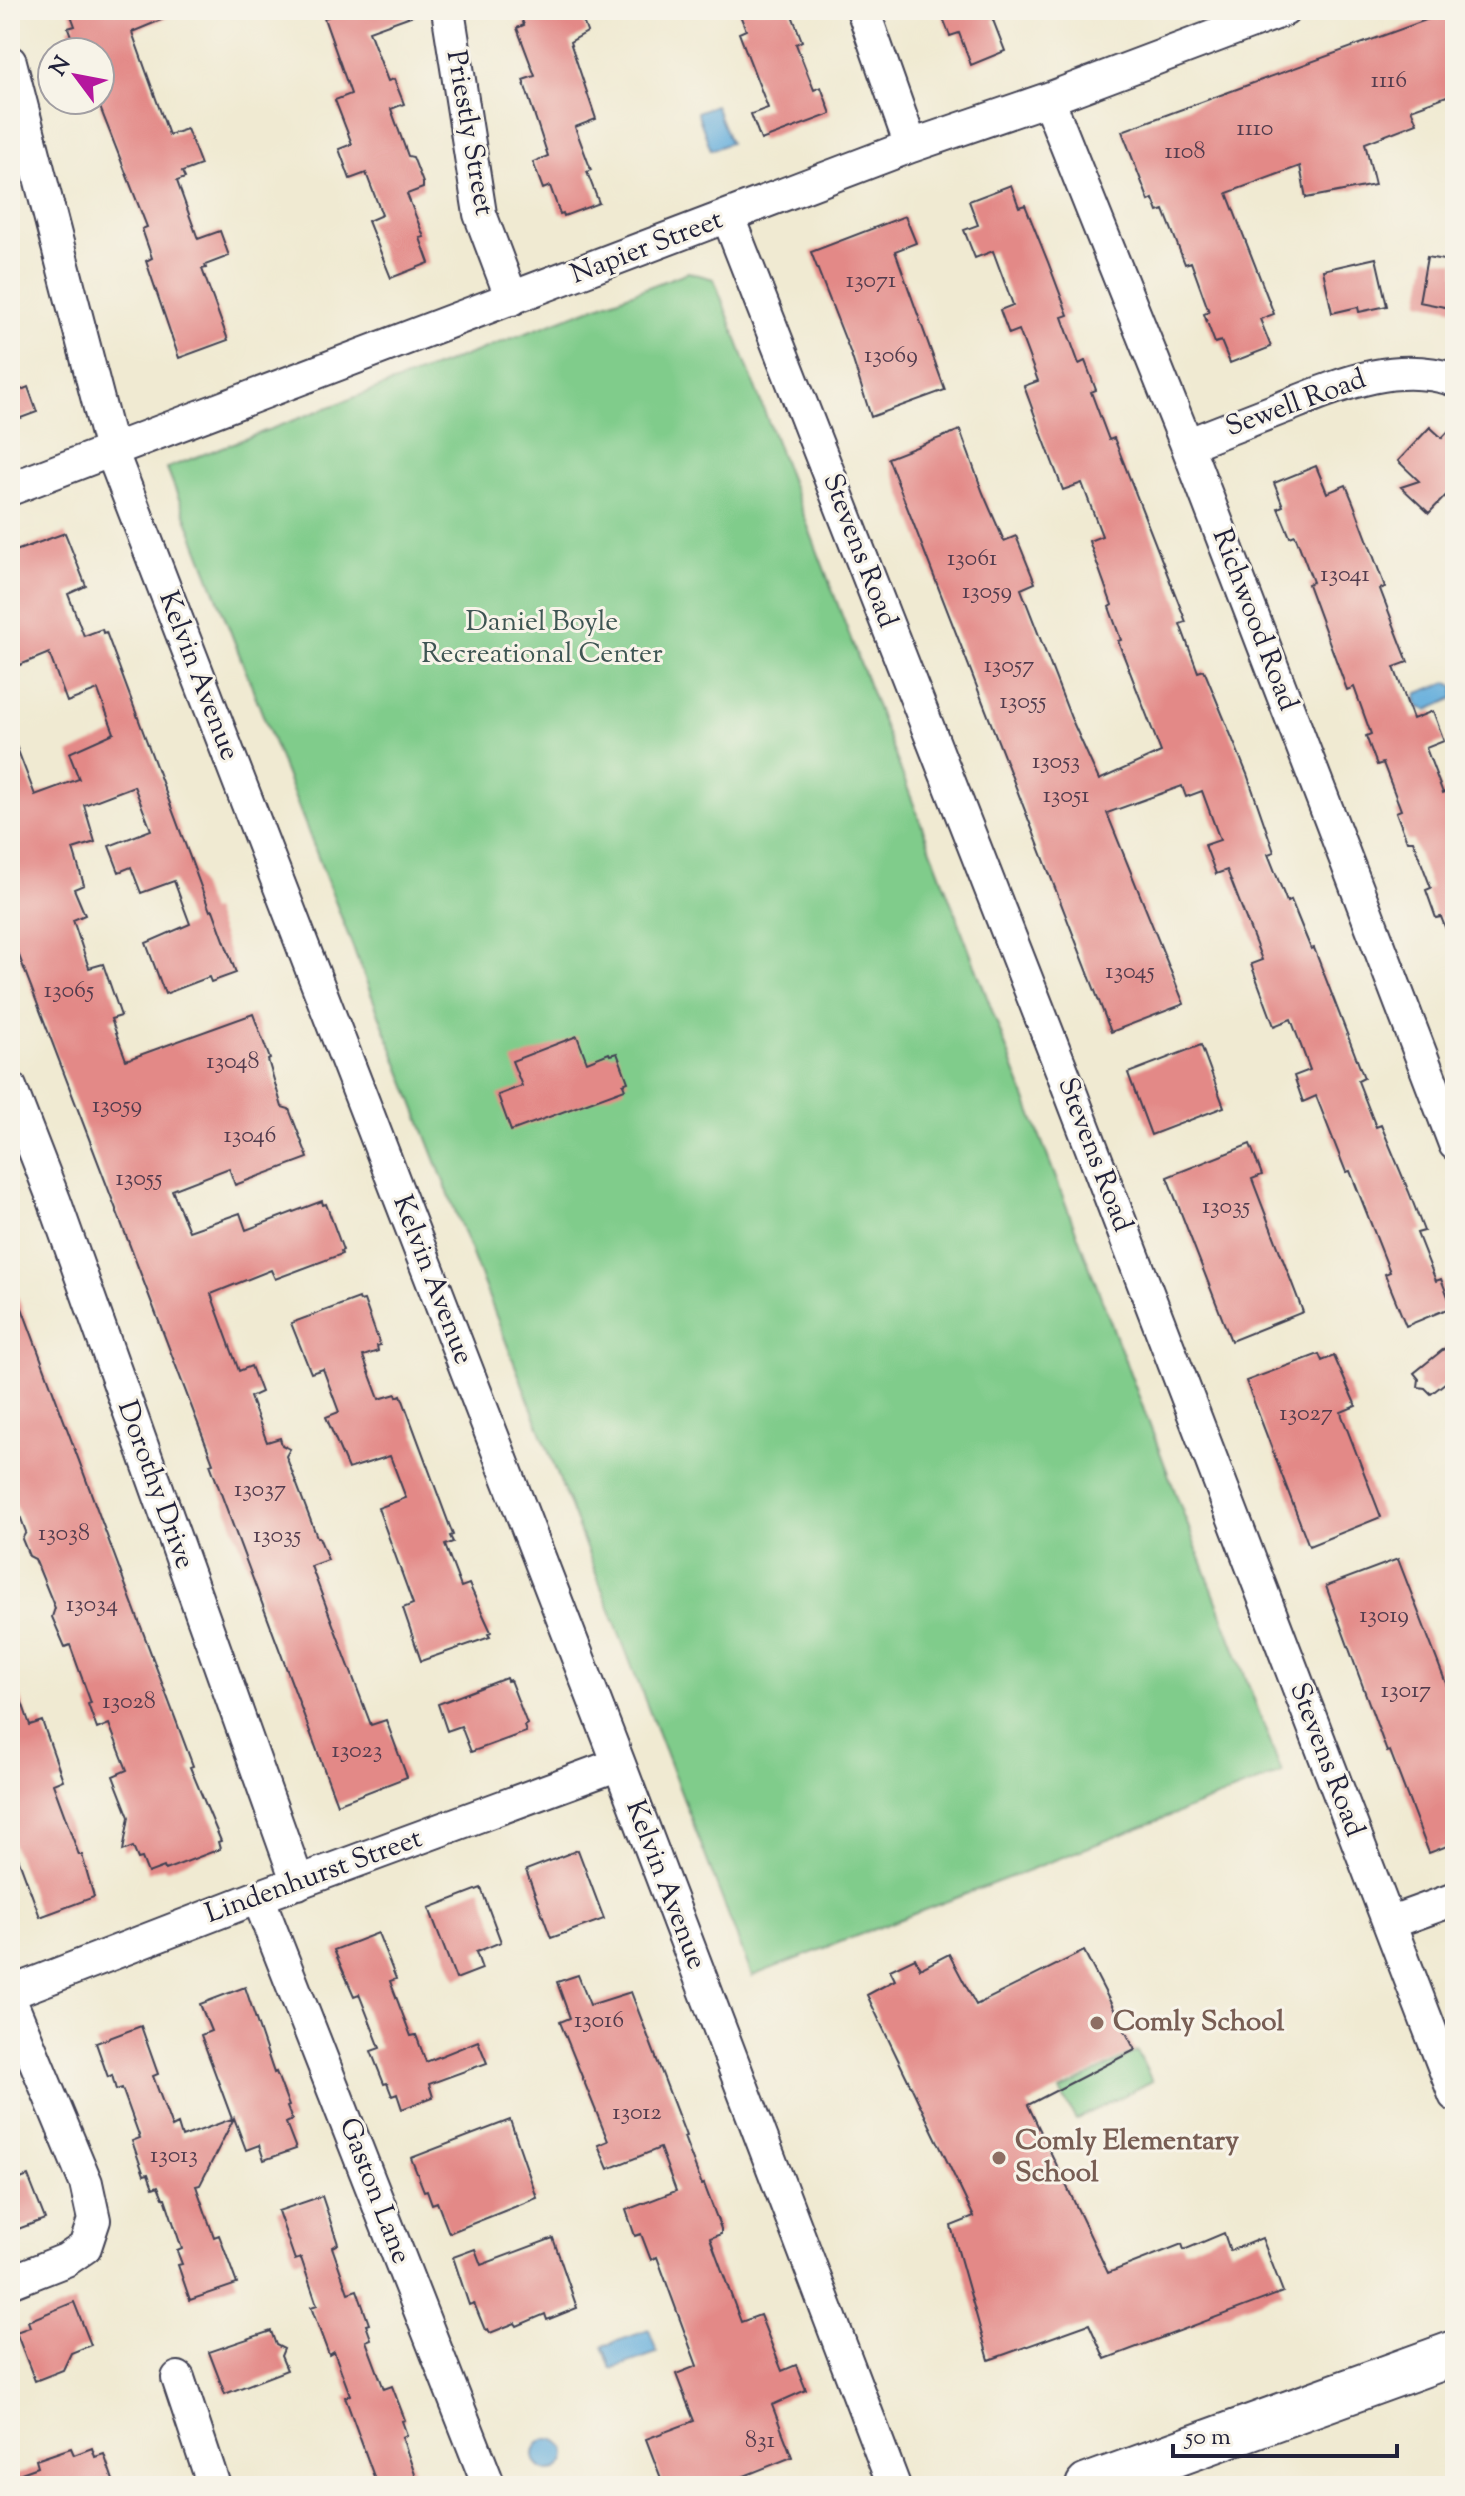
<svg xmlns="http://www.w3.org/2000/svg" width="1465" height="2496" font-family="'Sorts Mill Goudy',serif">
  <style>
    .green { fill: #80cc8b; stroke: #517763; stroke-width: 2 }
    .water { fill: #65aedc; stroke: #44688c; stroke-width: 2 }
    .building { fill: #e38987 }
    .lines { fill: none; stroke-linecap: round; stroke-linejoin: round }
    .street-casing { stroke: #414052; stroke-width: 36 }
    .primary-casing { stroke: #414052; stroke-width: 48 }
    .street { stroke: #fff; stroke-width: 32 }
    .primary { stroke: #fff; stroke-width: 44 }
    .education-dot { fill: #8d6e63; stroke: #f7f3e8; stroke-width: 3 }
    .labels { text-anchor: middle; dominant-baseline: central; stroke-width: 6; stroke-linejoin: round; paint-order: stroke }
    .number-label { font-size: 24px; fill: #523c4e }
    .street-label { font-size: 28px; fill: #22223b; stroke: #f7f3e8 }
    .park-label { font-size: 28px; fill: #3e5553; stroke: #f7f3e8 }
    .education-label { font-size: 28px; font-weight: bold; fill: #785e54; stroke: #f7f3e8; text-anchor: start }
  </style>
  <rect width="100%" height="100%" fill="#f7f3e8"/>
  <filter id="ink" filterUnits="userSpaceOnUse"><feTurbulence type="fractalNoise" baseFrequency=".0125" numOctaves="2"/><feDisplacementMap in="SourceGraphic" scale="16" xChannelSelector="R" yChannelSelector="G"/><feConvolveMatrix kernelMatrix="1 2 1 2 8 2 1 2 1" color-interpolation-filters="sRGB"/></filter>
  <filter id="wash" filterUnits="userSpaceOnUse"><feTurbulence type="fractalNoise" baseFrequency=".006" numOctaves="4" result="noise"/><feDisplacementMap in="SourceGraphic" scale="32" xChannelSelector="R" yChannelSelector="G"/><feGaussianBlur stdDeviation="1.8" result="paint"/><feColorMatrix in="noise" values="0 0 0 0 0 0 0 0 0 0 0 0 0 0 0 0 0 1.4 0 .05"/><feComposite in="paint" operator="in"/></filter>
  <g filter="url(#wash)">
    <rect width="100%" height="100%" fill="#f0ead2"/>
    <path class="green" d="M 688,272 L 714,279 L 1282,1773 L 752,1976 L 167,468 Z
      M 1137,2051 L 1152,2081 L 1076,2120 L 1060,2091 Z"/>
    <path class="water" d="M 715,105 L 730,143 L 711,150 L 697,112 Z
      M 1447,682 L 1455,687 L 1454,698 L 1428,710 L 1418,707 L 1416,697 L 1418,693 Z
      M 649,2330 L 657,2353 L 611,2369 L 603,2346 Z
      M534 2455a16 16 0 1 1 32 0a16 16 0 1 1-32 0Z"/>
    <g id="blocks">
      <path class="building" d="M 69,10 L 185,10 L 132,32 L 169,135 L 187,129 L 201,165 L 182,172 L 185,178 L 177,181 L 198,239 L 220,231 L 229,256 L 205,265 L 206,268 L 202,269 L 228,340 L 179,358 L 146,261 L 152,258 L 142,229 L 147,227 L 100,107 L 100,52 L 77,52 L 68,28 L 75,26 Z
        M 347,10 L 419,10 L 419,13 L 369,31 L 388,81 L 394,79 L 404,104 L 391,109 L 408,156 L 413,157 L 423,183 L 423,188 L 407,194 L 424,237 L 420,238 L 429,263 L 391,278 L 368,221 L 382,215 L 366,173 L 350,179 L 339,149 L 352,144 L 335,100 L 351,94 L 324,18 Z
        M 518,10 L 579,10 L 587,32 L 570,42 L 596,119 L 575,127 L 591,170 L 587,172 L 599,203 L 564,216 L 563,213 L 560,214 L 550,186 L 543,189 L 533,162 L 548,156 L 523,80 L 535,76 L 517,28 L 524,25 Z
        M 738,10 L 790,10 L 802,41 L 796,44 L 814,90 L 821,87 L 831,114 L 761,140 L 751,114 L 768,108 L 739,33 L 746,30 Z
        M 940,10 L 1014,10 L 993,20 L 1005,51 L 971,65 L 959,33 L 950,36 Z
        M 1445,13 L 1447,20 L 1455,17 L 1455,93 L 1411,109 L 1417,123 L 1365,143 L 1375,185 L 1306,198 L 1300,166 L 1227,193 L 1274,314 L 1260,319 L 1271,347 L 1230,363 L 1221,341 L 1215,343 L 1204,314 L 1209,312 L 1191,262 L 1185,264 L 1164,210 L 1158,212 L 1153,199 L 1149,201 L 1122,131 Z
        M 1011,185 L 1019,207 L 1025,205 L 1048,262 L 1068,315 L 1062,317 L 1079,364 L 1085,361 L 1096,390 L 1091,392 L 1109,440 L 1114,438 L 1186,622 L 1180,624 L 1198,672 L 1204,670 L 1247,774 L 1274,852 L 1268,854 L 1287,902 L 1291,900 L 1311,949 L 1314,948 L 1364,1078 L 1358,1081 L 1376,1127 L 1381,1125 L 1409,1192 L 1424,1231 L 1417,1233 L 1436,1281 L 1441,1279 L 1452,1307 L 1406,1326 L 1385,1274 L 1390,1272 L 1350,1171 L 1346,1172 L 1316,1096 L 1303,1102 L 1294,1076 L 1310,1070 L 1291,1019 L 1274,1026 L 1251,964 L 1262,960 L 1227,870 L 1216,874 L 1205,845 L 1220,840 L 1202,791 L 1186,797 L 1182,786 L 1107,813 L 1184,1004 L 1111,1032 L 888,458 L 960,430 L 983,493 L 1004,541 L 1016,536 L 1035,583 L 1021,589 L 1071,718 L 1099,780 L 1161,752 L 1118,641 L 1121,640 L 1109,607 L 1112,605 L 1089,541 L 1102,536 L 1082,483 L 1063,490 L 1039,427 L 1024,386 L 1038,381 L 1019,330 L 1009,334 L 1000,310 L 1013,305 L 993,251 L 975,258 L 964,230 L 978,225 L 969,201 Z
        M 905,216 L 916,243 L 895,251 L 945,390 L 871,417 L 851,354 L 811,252 Z
        M 1427,257 L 1455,262 L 1455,309 L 1419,302 Z
        M 1376,258 L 1387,306 L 1359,312 L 1358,307 L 1332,313 L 1323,270 Z
        M 28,387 L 37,412 L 10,422 L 10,395 Z
        M 1455,424 L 1455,486 L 1429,513 L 1401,487 L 1419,481 L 1398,461 L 1430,427 L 1442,438 Z
        M 1316,466 L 1327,493 L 1346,485 L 1353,502 L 1385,587 L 1380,589 L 1408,662 L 1394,667 L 1413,719 L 1433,711 L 1444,741 L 1426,748 L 1443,793 L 1455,788 L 1455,947 L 1453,947 L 1441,917 L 1436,918 L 1426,890 L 1431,888 L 1413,841 L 1407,841 L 1396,812 L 1401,810 L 1383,763 L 1377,765 L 1366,736 L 1371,734 L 1354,687 L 1347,690 L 1308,584 L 1313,582 L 1295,535 L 1290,537 L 1278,508 L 1283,506 L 1274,483 Z
        M 65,533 L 86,586 L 68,594 L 84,636 L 102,629 L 103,633 L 106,632 L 210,911 L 213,910 L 236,973 L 211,982 L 209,977 L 165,994 L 146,943 L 190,924 L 174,881 L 141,893 L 131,867 L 119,872 L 109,846 L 151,830 L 134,786 L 84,805 L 95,842 L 73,849 L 84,885 L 74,889 L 85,915 L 73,920 L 89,968 L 103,964 L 121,1016 L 111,1019 L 126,1060 L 253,1014 L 270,1059 L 268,1060 L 282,1107 L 289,1109 L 308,1158 L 235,1185 L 229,1168 L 172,1190 L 189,1231 L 240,1213 L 246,1230 L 322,1201 L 323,1205 L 326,1204 L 343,1250 L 341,1251 L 342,1254 L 275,1279 L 271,1270 L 211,1294 L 239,1371 L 251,1366 L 261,1392 L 250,1397 L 267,1442 L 280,1438 L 282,1445 L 290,1449 L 286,1456 L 317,1537 L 319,1537 L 328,1560 L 311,1566 L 371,1725 L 386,1720 L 407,1777 L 337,1804 L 210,1464 L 213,1463 L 10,932 L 10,735 L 12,735 L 35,795 L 79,779 L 69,753 L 114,733 L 98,690 L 67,702 L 49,653 L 10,669 L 10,553 Z
        M 577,1036 L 587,1062 L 609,1053 L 610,1055 L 617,1053 L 628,1082 L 623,1084 L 625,1089 L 511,1131 L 498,1095 L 522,1086 L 512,1061 Z
        M 1201,1045 L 1224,1107 L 1151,1135 L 1128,1073 Z
        M 1250,1144 L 1262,1175 L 1252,1179 L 1303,1312 L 1231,1341 L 1167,1177 Z
        M 10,1284 L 13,1284 L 193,1766 L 190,1767 L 221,1841 L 218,1842 L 220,1849 L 165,1870 L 164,1867 L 148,1873 L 142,1858 L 138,1859 L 133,1847 L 123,1851 L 129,1817 L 113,1776 L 127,1770 L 109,1724 L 97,1729 L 88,1704 L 91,1703 L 70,1645 L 65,1647 L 52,1617 L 55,1608 L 35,1559 L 29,1556 L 22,1539 L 26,1532 L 10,1489 Z
        M 359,1298 L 360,1301 L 364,1300 L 380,1345 L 377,1346 L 378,1351 L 363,1356 L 379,1399 L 396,1394 L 397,1397 L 401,1395 L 453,1535 L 450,1536 L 453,1542 L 445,1545 L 461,1587 L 469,1584 L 491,1632 L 488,1634 L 490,1637 L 421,1661 L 403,1608 L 413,1604 L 378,1508 L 406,1498 L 390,1456 L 348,1469 L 326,1417 L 339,1412 L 323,1369 L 311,1373 L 291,1323 Z
        M 1455,1340 L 1455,1375 L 1431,1394 L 1425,1388 L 1418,1387 L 1419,1379 L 1414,1373 Z
        M 1319,1354 L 1322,1361 L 1334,1356 L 1356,1406 L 1341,1412 L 1342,1416 L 1381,1517 L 1309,1546 L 1246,1381 Z
        M 1398,1559 L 1455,1707 L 1455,1843 L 1429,1853 L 1390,1751 L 1387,1752 L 1326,1586 Z
        M 13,1677 L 30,1725 L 42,1721 L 63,1780 L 53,1784 L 79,1855 L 82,1855 L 94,1897 L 40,1917 L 10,1836 L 10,1678 Z
        M 506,1678 L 507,1681 L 510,1680 L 527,1724 L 524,1726 L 526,1732 L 471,1752 L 461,1726 L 447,1731 L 438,1704 Z
        M 578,1850 L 604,1919 L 551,1938 L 526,1870 Z
        M 481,1888 L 501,1942 L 476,1952 L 482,1969 L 456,1979 L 429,1908 Z
        M 378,1933 L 396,1979 L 390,1981 L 411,2036 L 416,2035 L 426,2062 L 478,2041 L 487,2063 L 429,2084 L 433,2097 L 402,2109 L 397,2094 L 392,2096 L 387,2083 L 384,2084 L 371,2051 L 380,2048 L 359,1994 L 354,1996 L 334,1950 Z
        M 1084,1951 L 1135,2050 L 1028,2105 L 1108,2273 L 1182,2244 L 1184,2250 L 1224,2233 L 1230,2251 L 1262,2238 L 1283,2292 L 1105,2359 L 1089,2324 L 989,2360 L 951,2226 L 974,2217 L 867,1995 L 895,1980 L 890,1970 L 915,1958 L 920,1969 L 949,1954 L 976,2005 Z
        M 578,1975 L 590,2005 L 631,1992 L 686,2136 L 684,2137 L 702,2185 L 704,2184 L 721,2229 L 721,2234 L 710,2238 L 741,2322 L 760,2315 L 782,2371 L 796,2365 L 806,2390 L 772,2405 L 792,2457 L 719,2486 L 664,2486 L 646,2439 L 694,2421 L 676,2374 L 697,2366 L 657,2257 L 651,2260 L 641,2234 L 635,2236 L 626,2210 L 676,2191 L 660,2148 L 608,2169 L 598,2145 L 608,2141 L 560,2022 L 570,2018 L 557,1982 Z
        M 245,1987 L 274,2073 L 276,2072 L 289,2106 L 287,2107 L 292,2120 L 286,2123 L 296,2149 L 264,2160 L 259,2145 L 246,2150 L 234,2118 L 200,2185 L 196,2186 L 214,2237 L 219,2235 L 237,2284 L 190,2300 L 178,2265 L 182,2264 L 177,2251 L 182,2249 L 165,2198 L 163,2198 L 158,2186 L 153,2188 L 148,2174 L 144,2175 L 132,2141 L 140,2138 L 122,2088 L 116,2090 L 112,2075 L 108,2077 L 96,2043 L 141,2026 L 158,2074 L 153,2076 L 172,2127 L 178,2124 L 182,2137 L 232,2119 L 201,2035 L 211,2031 L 200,2004 Z
        M 510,2120 L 537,2198 L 449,2233 L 437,2202 L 432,2204 L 427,2190 L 424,2191 L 411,2158 Z
        M 28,2176 L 45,2219 L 10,2232 L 10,2183 Z
        M 322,2196 L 338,2244 L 332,2247 L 348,2293 L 357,2290 L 369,2324 L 366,2325 L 371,2339 L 366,2341 L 384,2389 L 392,2386 L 405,2420 L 402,2421 L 407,2435 L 402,2437 L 419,2486 L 385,2486 L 376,2482 L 345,2397 L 350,2395 L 334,2352 L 329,2355 L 311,2307 L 317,2305 L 301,2258 L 295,2260 L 278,2211 Z
        M 553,2238 L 577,2308 L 547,2320 L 545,2314 L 517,2326 L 515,2323 L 490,2333 L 488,2329 L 485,2330 L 474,2303 L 469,2305 L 453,2257 L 475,2249 L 481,2265 Z
        M 74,2302 L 91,2345 L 71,2353 L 63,2370 L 35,2381 L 16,2332 L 30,2327 L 28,2321 Z
        M 271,2331 L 276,2345 L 284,2349 L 281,2356 L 287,2370 L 225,2394 L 209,2352 Z
        M 71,2448 L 74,2455 L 92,2448 L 95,2457 L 104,2454 L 115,2486 L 10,2486 L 10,2477 L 38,2467 L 36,2460 Z"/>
    </g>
  </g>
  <g filter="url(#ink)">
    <use href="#blocks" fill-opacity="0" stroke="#414052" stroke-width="2"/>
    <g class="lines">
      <g class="street-casing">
        <path id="street" d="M 448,10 L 480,214 L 512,299
          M 863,10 L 911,146
          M 10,62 L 111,450 L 619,1764 L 894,2486
          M 1048,99 L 1187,445 L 1455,1144
          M 728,217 L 1061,1068 L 1455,2095
          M 1187,445 C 1219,432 1251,420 1284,407 C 1340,385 1395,360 1455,380
          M 10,489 L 911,146 L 1048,99 L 1284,10
          M 10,1087 L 54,1200 L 298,1883
          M 258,1897 L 489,2486
          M 1389,1923 L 1455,1899
          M 10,1993 L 258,1897 L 619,1764
          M 10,2000 L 86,2183 L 94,2220 L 85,2247 L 66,2260 L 10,2282
          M 178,2378 L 214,2486"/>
      </g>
      <g class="primary-casing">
        <path id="primary" d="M 1088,2486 L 1455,2353"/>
      </g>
      <use href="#street" class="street"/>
      <use href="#primary" class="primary"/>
    </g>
  </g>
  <g class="education-dot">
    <circle cx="1097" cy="2023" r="8"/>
    <circle cx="999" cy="2158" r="8"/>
  </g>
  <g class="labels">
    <g class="number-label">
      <text x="1389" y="81">1116</text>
      <text x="1255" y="129">1110</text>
      <text x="1185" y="152">1108</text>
      <text x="871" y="281">13071</text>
      <text x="891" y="356">13069</text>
      <text x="972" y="559">13061</text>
      <text x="1345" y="575">13041</text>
      <text x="987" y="592">13059</text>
      <text x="1009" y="666">13057</text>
      <text x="1023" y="702">13055</text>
      <text x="1056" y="762">13053</text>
      <text x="1066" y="796">13051</text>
      <text x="1130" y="972">13045</text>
      <text x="69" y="991">13065</text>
      <text x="233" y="1062">13048</text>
      <text x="117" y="1106">13059</text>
      <text x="250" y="1136">13046</text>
      <text x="139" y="1179">13055</text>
      <text x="1226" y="1207">13035</text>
      <text x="1306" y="1414">13027</text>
      <text x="260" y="1490">13037</text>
      <text x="64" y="1534">13038</text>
      <text x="277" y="1536">13035</text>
      <text x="92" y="1605">13034</text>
      <text x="1384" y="1616">13019</text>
      <text x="1406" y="1691">13017</text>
      <text x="129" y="1702">13028</text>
      <text x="357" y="1751">13023</text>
      <text x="599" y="2021">13016</text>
      <text x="637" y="2113">13012</text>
      <text x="174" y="2156">13013</text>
      <text x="760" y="2441">831</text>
    </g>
    <g class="street-label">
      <text transform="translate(469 133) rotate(80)">Priestly Street</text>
      <text transform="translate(647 248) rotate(-21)">Napier Street</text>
      <text transform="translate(1296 404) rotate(-20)">Sewell Road</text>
      <text transform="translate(859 551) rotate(69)">Stevens Road</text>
      <text transform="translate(1254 620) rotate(69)">Richwood Road</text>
      <text transform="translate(198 676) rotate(69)">Kelvin Avenue</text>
      <text transform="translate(1094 1155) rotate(69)">Stevens Road</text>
      <text transform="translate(432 1280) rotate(69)">Kelvin Avenue</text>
      <text transform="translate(155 1485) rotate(70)">Dorothy Drive</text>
      <text transform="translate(1326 1760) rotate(69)">Stevens Road</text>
      <text transform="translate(314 1877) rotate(-20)">Lindenhurst Street</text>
      <text transform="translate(665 1885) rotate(69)">Kelvin Avenue</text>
      <text transform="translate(374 2191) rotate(69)">Gaston Lane</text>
    </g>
    <g class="park-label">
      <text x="542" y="623">Daniel Boyle<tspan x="542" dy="32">Recreational Center</tspan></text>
    </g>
    <g class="education-label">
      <text x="1113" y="2023">Comly School</text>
      <text x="1015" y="2142">Comly Elementary<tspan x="1015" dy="32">School</tspan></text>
    </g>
  </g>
  <rect width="1465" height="2496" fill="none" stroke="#f7f3e8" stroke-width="40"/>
  <g transform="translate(76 76) rotate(302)"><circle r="38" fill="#f7f3e8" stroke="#a29fa3" stroke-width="2"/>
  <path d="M0-6L14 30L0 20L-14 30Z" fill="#b5179e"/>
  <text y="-12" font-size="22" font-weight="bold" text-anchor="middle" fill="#22223b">N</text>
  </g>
  <path d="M1173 2444v12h224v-12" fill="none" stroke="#22223b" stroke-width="4"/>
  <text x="1185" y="2444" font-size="24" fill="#22223b" stroke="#f7f3e8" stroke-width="6" paint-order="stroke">50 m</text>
</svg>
